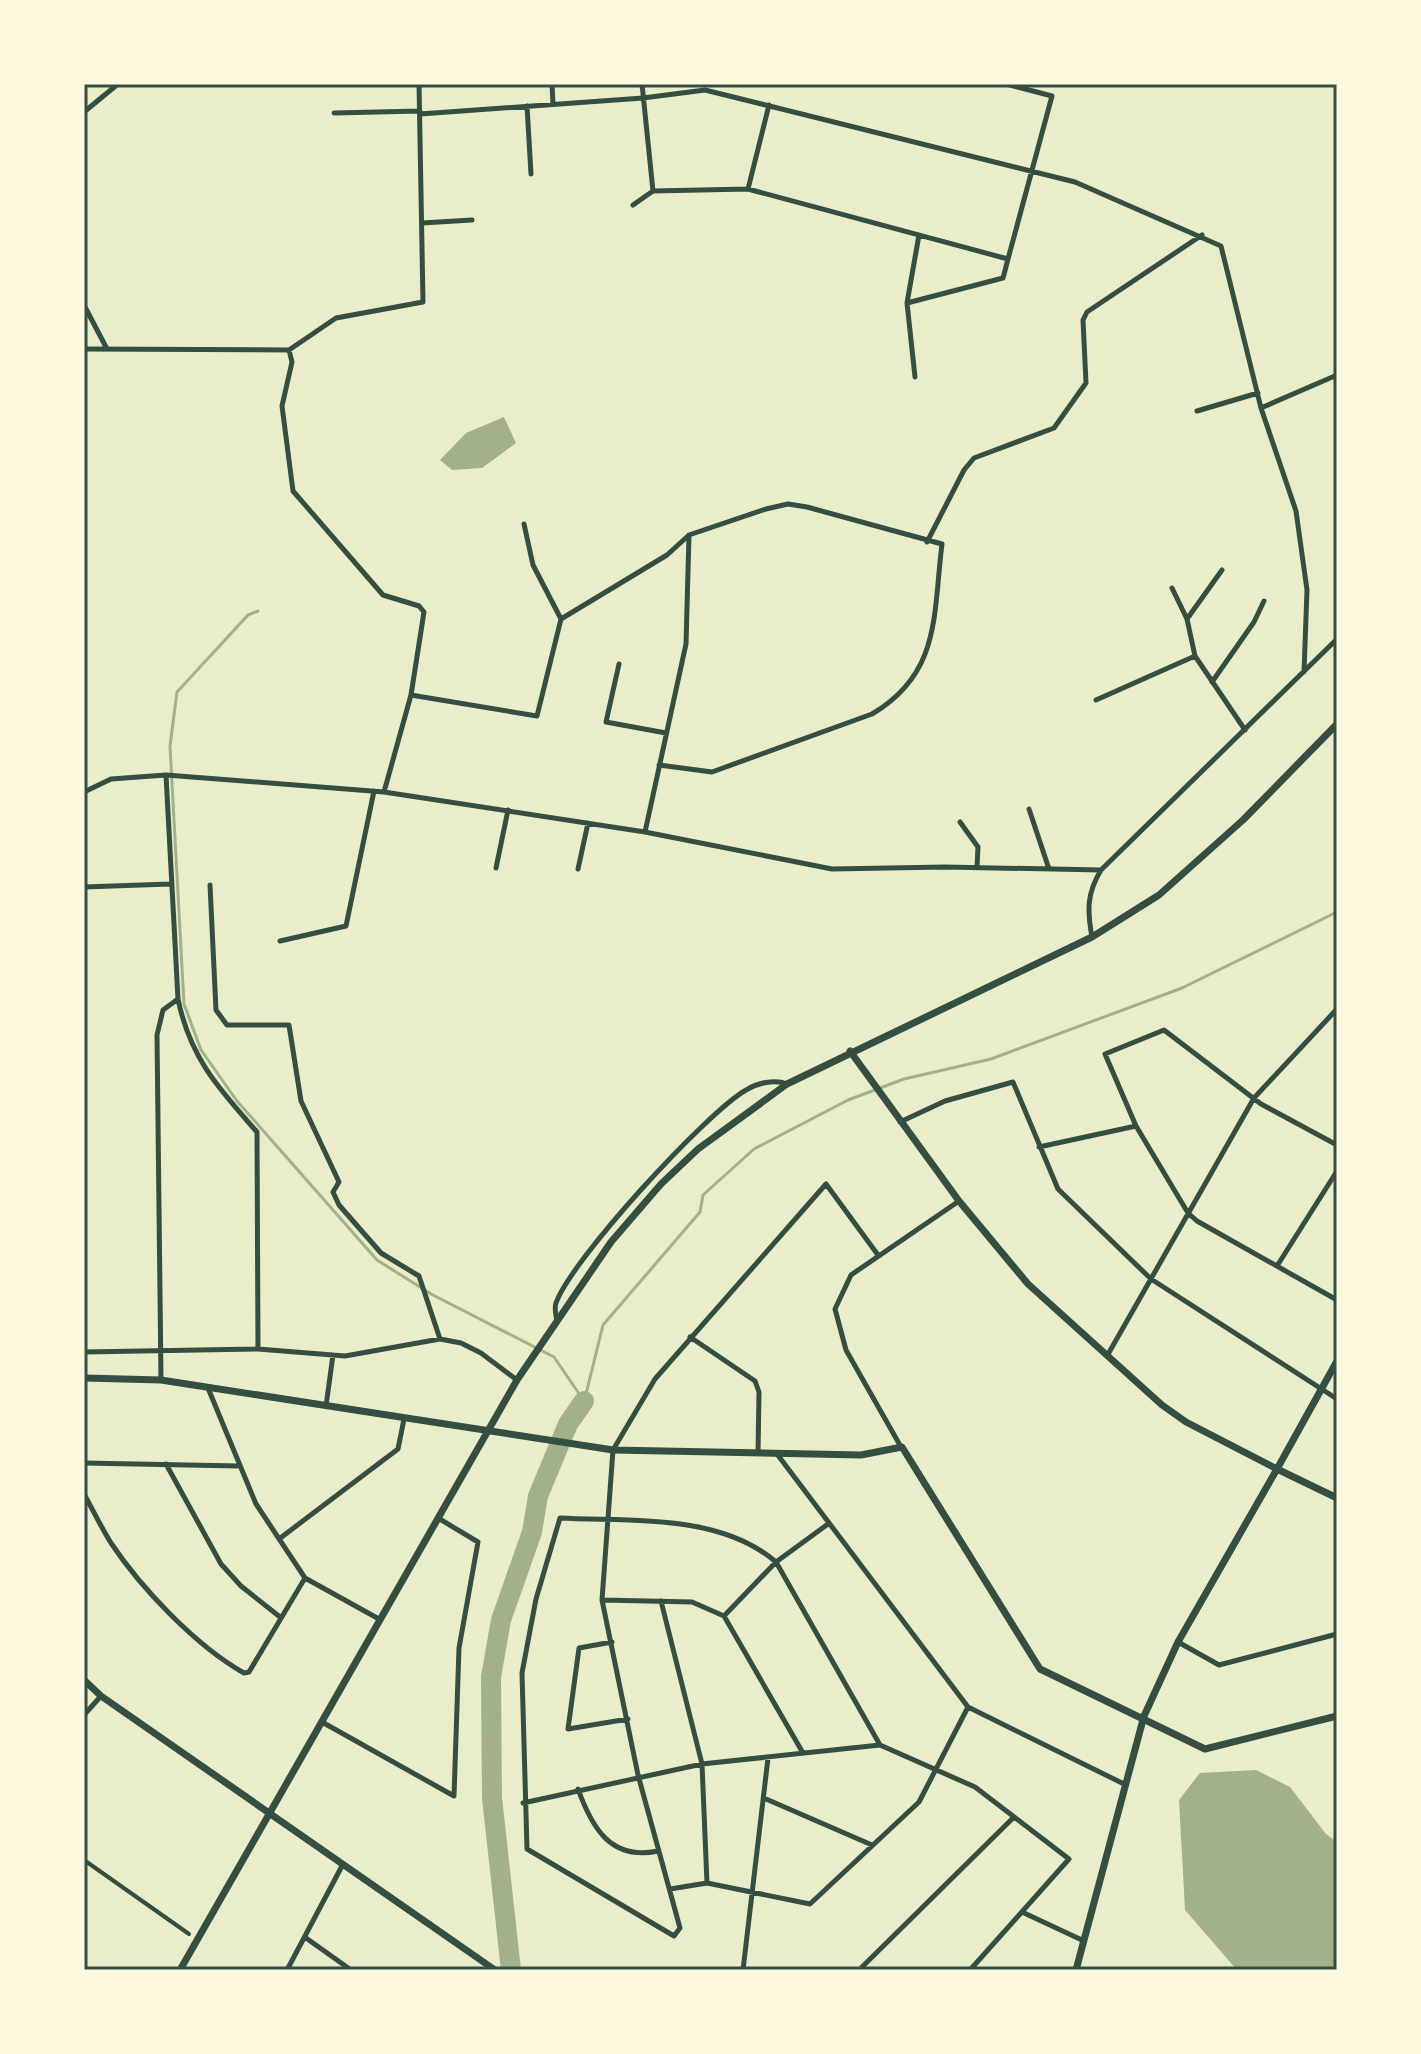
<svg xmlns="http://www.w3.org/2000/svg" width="1421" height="2054" font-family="'Fira Sans',sans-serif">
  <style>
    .water { fill: #a3b18a }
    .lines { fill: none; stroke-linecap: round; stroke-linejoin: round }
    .stream { stroke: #a3b18a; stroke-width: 3 }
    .river { stroke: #a3b18a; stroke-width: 20 }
    .pedestrian { stroke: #344e41; stroke-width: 4 }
    .minor { stroke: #344e41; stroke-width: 5 }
    .tertiary { stroke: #344e41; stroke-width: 7 }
    .secondary { stroke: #344e41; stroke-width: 7 }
    .neatline { fill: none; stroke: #344e41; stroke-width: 3 }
  </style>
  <rect width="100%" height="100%" fill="#e9edc9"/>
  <path class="water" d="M 504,417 L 516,443 L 482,468 L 452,470 L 440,460 L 466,433 Z
    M 1256,1770 L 1290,1787 L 1326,1834 L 1337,1842 L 1337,1970 L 1237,1970 L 1185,1910 L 1179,1800 L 1200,1773 Z"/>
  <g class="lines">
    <path class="stream" d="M 258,611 L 248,615 L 177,692 L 170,746 L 184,1004 L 201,1050 L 237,1101 L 377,1260 L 431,1294 L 554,1357 L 584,1401
      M 585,1398 L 603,1325 L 700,1212 L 703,1195 L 754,1149 L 848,1100 L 904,1079 L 991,1059 L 1182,988 L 1337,912"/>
    <path class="river" d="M 511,1970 L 492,1798 L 491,1677 L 501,1620 L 532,1532 L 538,1496 L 568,1424 L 584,1401"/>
    <path class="pedestrian" d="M 84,1860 L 189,1934"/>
    <path class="minor" d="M 552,84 L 553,104
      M 642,84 L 653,191 L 748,189 L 1008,259 L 1052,96 L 1006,84
      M 527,106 L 531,174
      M 84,112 L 118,84
      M 334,113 L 420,111
      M 420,114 L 643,98 L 705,90 L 1075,182 L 1221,246 L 1261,408 L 1296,511 L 1307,590 L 1304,672
      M 748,189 L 769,105
      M 633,205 L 653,191
      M 422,223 L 472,220
      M 907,303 L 1003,278 L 1008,259
      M 84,305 L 107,349
      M 84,349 L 289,350 L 336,318 L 423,302 L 419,84
      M 289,350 L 292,362 L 282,406 L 293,491 L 383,595 L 419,606 L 424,612 L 411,695 L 384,792
      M 915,377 L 907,303 L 919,235
      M 1261,408 L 1337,375
      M 1197,411 L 1258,393
      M 524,524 L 533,565 L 561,619
      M 927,542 L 964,470 L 974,458 L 1054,428 L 1086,383 L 1083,320 L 1087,312 L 1202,235
      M 1172,588 L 1187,619 L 1195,656 L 1245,730
      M 1187,619 L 1222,570
      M 619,664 L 606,722 L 666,733
      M 1212,682 L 1254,622 L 1264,601
      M 411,695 L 537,716 L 561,619 L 667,555 L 689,535 L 766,509 L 788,504 L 807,507 L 942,544 C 933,615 941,673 872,714 L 712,772 L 659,765
      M 1096,700 L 1195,656
      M 84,792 L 111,779 L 166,775
      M 1029,809 L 1049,869
      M 960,822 L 978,847 L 977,867
      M 645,832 L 686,644 L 689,535
      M 496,868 L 508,810
      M 578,869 L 588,823
      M 210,885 L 216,1010 L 227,1025 L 289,1025 L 301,1101 L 339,1182 L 333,1192 L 339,1205 L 381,1253 L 419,1276 L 440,1339
      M 84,887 L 170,884
      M 1092,937 C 1087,910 1087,893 1101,870 L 1337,639
      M 280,941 L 346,926 L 374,791
      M 900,1122 L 945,1101 L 1013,1082 L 1058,1189 L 1151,1279 L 1337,1399
      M 1337,1145 L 1261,1104 L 1164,1030 L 1105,1054 L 1136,1126 L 1188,1213 L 1197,1221 L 1337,1300
      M 1039,1147 L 1136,1126
      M 878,1255 L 826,1184 L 655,1379 L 613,1450 L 602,1600 L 638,1775 L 680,1928 L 674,1936 L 527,1849 L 522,1673 L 536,1599 L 560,1518 C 631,1522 719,1513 776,1562 L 880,1745
      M 1277,1266 L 1337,1171
      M 557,1321 C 556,1315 554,1309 556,1303 C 571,1260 706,1113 746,1090 C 757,1083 775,1079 787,1084
      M 690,1337 L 755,1381 L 759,1392 L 758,1453
      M 258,1349 L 257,1132 C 219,1089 190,1058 178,999 L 166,775 L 384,792 L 645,832 L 832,869 L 945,867 L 1101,870
      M 84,1352 L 258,1349 L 345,1356 L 440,1339 L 461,1343 L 481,1353 L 517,1380
      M 1107,1356 L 1254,1098 L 1337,1009
      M 161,1380 L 157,1035 L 163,1010 L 178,999
      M 208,1388 L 256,1504 L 305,1578 L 379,1619
      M 326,1406 L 333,1355
      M 901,1447 L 846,1350 L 835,1309 L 851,1275 L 959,1201
      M 777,1454 L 968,1707 L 1124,1784
      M 84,1463 L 239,1466
      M 166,1464 L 221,1564 L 241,1586 L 280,1617
      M 84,1494 C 93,1510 101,1527 111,1543 C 141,1588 196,1646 244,1673 L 249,1672 L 305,1578
      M 279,1539 L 398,1449 L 404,1419
      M 602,1600 L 692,1602 L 724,1616 L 803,1753
      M 661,1601 L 702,1764 L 707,1883 L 670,1889
      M 724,1616 L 776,1562 L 828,1524
      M 612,1642 L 579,1648 L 568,1729 L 628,1719
      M 1178,1642 L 1219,1665 L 1337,1634
      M 84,1715 L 101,1696
      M 322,1722 L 454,1796 L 459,1648 L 478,1542 L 438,1518
      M 578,1789 C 592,1828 611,1861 658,1851
      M 766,1799 L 872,1845
      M 523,1803 L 702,1764 L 880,1745 L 975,1787 L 1069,1859 L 970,1970
      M 707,1883 L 810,1904 L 919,1802 L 968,1707
      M 1022,1912 L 1084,1941
      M 306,1938 L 351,1970
      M 287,1970 L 342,1866
      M 743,1970 L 768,1758
      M 859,1970 L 1013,1818"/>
    <path class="tertiary" d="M 850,1051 L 959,1201 L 1028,1284 L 1162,1405 L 1186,1422 L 1277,1469 L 1337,1361
      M 84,1680 L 101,1696 L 495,1970
      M 180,1970 L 517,1380 L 611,1242 L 661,1184 L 698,1149 L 787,1084 L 1092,937 L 1159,895 L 1243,820 L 1337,724
      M 1076,1970 L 1144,1716 L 1178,1642 L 1277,1469 L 1337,1498"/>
    <path class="secondary" d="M 84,1378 L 161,1380 L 613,1450 L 861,1455 L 902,1447 L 1040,1669 L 1205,1749 L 1337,1716"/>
  </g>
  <rect width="1421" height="2054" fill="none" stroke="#fefae0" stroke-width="172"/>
  <rect x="86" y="86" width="1249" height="1882" class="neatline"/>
</svg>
